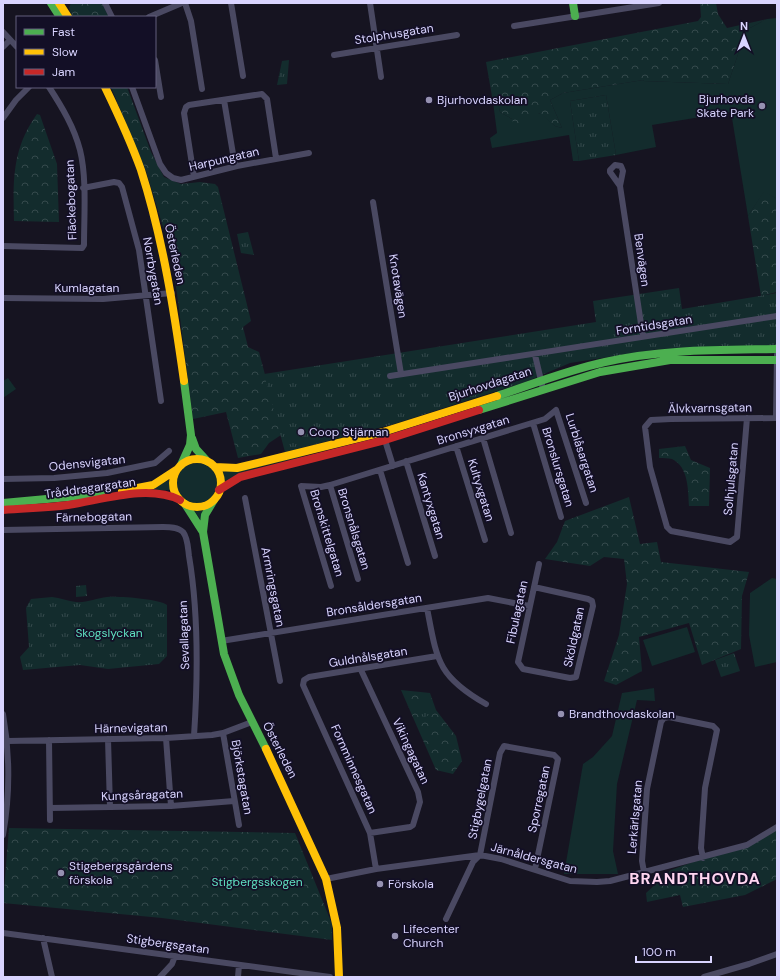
<svg xmlns="http://www.w3.org/2000/svg" width="780" height="980" font-family="'DM Sans',sans-serif">
  <style>
    .green { fill: #132c2d }
    .forest { fill: url(#forest-crowns) }
    .park { fill: url(#park-tufts) }
    .lines { fill: none; stroke-linecap: round; stroke-linejoin: round }
    .street { stroke: #4a4962; stroke-width: 6 }
    .fast { stroke: #4caf50; stroke-width: 8 }
    .slow { stroke: #ffc107; stroke-width: 8 }
    .jam { stroke: #c62828; stroke-width: 8 }
    .poi-dot { fill: #9591b1; stroke: #130f26; stroke-width: 1.5 }
    .labels { text-anchor: middle; dominant-baseline: central; stroke-width: 3.5; stroke-linejoin: round; paint-order: stroke }
    .street-label { font-size: 12px; fill: #d9d4ff; stroke: #130f26 }
    .poi-label { font-size: 12px; fill: #d9d4ff; stroke: #130f26; text-anchor: start }
    .park-label { font-size: 12px; fill: #5fe0c0; stroke: #130f26 }
    .district-label { font-size: 16px; font-weight: bold; letter-spacing: 1px; fill: #ffd6f0; stroke: #130f26 }
  </style>
  <defs>
    <pattern id="forest-crowns" width="20" height="18" patternUnits="userSpaceOnUse"><rect width="20" height="18" fill="#132c2d"/><path d="M2 6a3 3 0 1 1 6 0M12 15a3 3 0 1 1 6 0" fill="none" stroke="#354a4c"/></pattern>
    <pattern id="park-tufts" width="24" height="20" patternUnits="userSpaceOnUse"><rect width="24" height="20" fill="#132c2d"/><path d="M3 7l-1-3M5 7V3M7 7l1-3M15 17l-1-3M17 17v-4M19 17l1-3" fill="none" stroke="#354a4c"/></pattern>
  </defs>
  <rect width="100%" height="100%" fill="#161421"/>
  <path class="green" d="M 777,18 L 777,199 L 764,192 L 748,216 L 731,112 L 652,125 L 656,147 L 616,155 L 606,95 L 570,101 L 579,161 L 573,161 L 569,135 L 492,148 L 490,138 L 497,133 L 493,102 L 498,102 L 500,112 L 512,119 L 541,113 L 555,126 L 562,128 L 550,100 L 563,93 L 643,80 L 644,81 L 728,84 L 746,30 L 767,19 Z
    M 8,378 L 16,389 L 3,398 L 3,381 Z
    M 312,453 C 284,465 250,465 224,482 L 222,471 Z
    M177 483a20 20 0 1 1 40 0a20 20 0 1 1-40 0Z
    M 169,480 L 171,490 L 148,490 Z
    M 206,507 L 201,520 L 193,509 Z
    M 772,578 L 777,579 L 777,662 L 755,667 L 749,635 L 750,593 Z
    M 687,627 L 695,652 L 652,666 L 643,640 Z
    M 654,688 L 655,701 L 637,700 L 617,784 L 613,851 L 618,874 L 564,874 L 583,764 L 593,757 L 612,736 L 622,693 Z"/>
  <path class="forest" d="M 71,3 L 102,3 L 109,17 L 72,17 L 69,8 Z
    M 700,3 L 716,3 L 718,14 L 727,28 L 767,19 L 746,30 L 728,84 L 644,81 L 643,80 L 563,93 L 550,100 L 562,128 L 555,126 L 540,113 L 514,126 L 512,119 L 500,112 L 498,102 L 493,102 L 486,62 L 698,21 L 701,17 Z
    M 111,87 L 127,87 L 151,152 L 164,177 L 181,184 L 200,182 L 215,184 L 218,187 L 251,321 L 243,327 L 248,347 L 259,352 L 281,435 L 269,443 L 261,454 L 238,458 L 226,412 L 193,419 L 177,294 L 170,250 L 146,171 Z
    M 37,114 L 40,115 L 57,164 L 59,222 L 14,221 C 13,180 12,149 37,114 Z
    M 764,191 L 777,199 L 777,292 L 761,296 L 748,216 Z
    M 685,446 L 691,460 L 710,468 L 709,506 L 689,506 C 688,491 689,467 672,459 C 668,458 663,458 659,458 L 659,449 Z
    M 629,497 L 640,544 L 657,542 L 661,562 L 749,572 L 742,596 L 741,649 L 702,665 L 689,623 L 639,637 L 642,671 L 616,685 L 604,681 L 619,635 L 627,584 L 624,559 L 604,557 L 590,566 L 545,559 L 557,542 L 565,521 Z
    M 401,690 L 430,693 L 436,710 L 456,736 L 462,761 L 453,774 L 436,770 Z
    M 9,828 L 295,833 L 332,924 L 332,940 L 162,918 L 3,903 Z
    M 777,828 L 777,879 L 745,895 L 683,907 L 680,895 L 647,902 L 646,893 L 671,870 L 701,859 L 749,844 Z"/>
  <path class="park" d="M 289,60 L 287,84 L 277,85 L 282,61 Z
    M 606,95 L 616,155 L 579,161 L 570,101 Z
    M 248,232 L 254,255 L 241,253 L 237,234 Z
    M 679,288 L 682,309 L 777,293 L 777,348 L 659,349 L 570,363 L 525,382 L 394,424 L 285,452 L 264,374 L 596,322 L 593,301 Z
    M 86,585 L 87,596 L 76,597 L 76,586 Z
    M 52,597 C 60,598 68,601 76,602 C 86,603 97,598 107,597 C 119,596 159,599 167,605 L 167,656 L 159,664 L 108,669 L 80,665 L 23,670 L 20,657 L 29,647 L 26,608 L 31,599 Z
    M 734,653 L 740,671 L 721,677 L 715,660 Z
    M 430,700 L 435,712 L 423,718 L 418,706 Z"/>
  <g class="lines">
    <path class="street" d="M 105,3 L 112,17
      M 185,3 L 191,21 L 202,89
      M 231,3 L 243,76
      M 370,3 L 381,77
      M 149,17 L 182,3
      M 514,26 L 659,3
      M 3,32 L 17,47
      M 3,47 L 10,40
      M 334,55 L 457,35
      M 155,60 L 161,97
      M 132,87 L 160,164 L 166,173 L 173,178 L 181,180 L 237,166 L 309,153
      M 224,100 L 235,166
      M 3,118 L 16,100 L 29,87
      M 194,177 L 184,113 L 186,107 L 189,105 L 262,94 L 267,99 L 276,158
      M 620,186 L 623,171 L 621,166 L 615,165 L 610,170 L 610,172 L 620,186 L 643,337
      M 83,188 L 114,182 L 119,183 L 122,187 L 139,250 L 161,401
      M 373,202 L 401,374
      M 3,246 L 82,248 L 84,245 C 84,216 87,178 80,150 C 74,127 62,107 49,87
      M 3,298 L 103,299 L 172,293
      M 535,355 L 543,389
      M 390,376 L 777,316
      M 747,418 L 737,537 L 730,542 L 671,531 L 667,527 L 650,467 L 645,427 L 651,420 L 671,419 L 777,418
      M 776,418 L 777,355
      M 533,423 L 561,517
      M 384,437 L 393,466
      M 483,438 L 511,533
      M 456,446 L 485,540
      M 406,461 L 435,556
      M 380,470 L 408,563
      M 3,479 L 54,478 L 107,473 L 155,463 L 169,451
      M 330,485 L 358,579
      M 245,498 L 280,681
      M 3,530 L 163,527 C 170,527 178,527 183,532 C 188,538 188,549 189,556 C 199,615 198,676 194,736
      M 331,586 L 301,486 L 321,487 L 330,485 L 545,419 L 556,410 L 586,503
      M 534,587 L 588,599 L 592,601 L 593,606 L 576,677 L 570,678 L 523,669 L 518,662 L 539,564
      M 427,608 C 437,660 437,676 486,704
      M 221,641 L 488,598 L 529,606
      M 361,670 L 418,792 L 420,802 L 413,825 L 410,827 L 370,833
      M 3,714 C 10,754 10,795 3,835
      M 223,733 L 239,825
      M 166,738 L 171,806
      M 108,739 L 110,807
      M 49,740 L 50,820
      M 8,741 L 166,738 L 212,735 L 223,733 L 252,722
      M 50,808 L 171,806 L 234,801
      M 376,869 L 370,833 L 303,685 L 304,680 L 309,677 L 437,656
      M 644,872 L 642,861 L 647,789 L 661,722 L 664,718 L 669,717 L 713,726 L 717,730 L 705,788 L 701,848 L 703,858
      M 326,879 L 376,869 L 480,855 L 501,859 L 570,881 L 597,882 L 610,881 L 747,845 L 777,827
      M 446,919 L 473,862 L 480,855 L 500,753 L 504,746 L 554,755 L 558,759 L 535,869
      M 3,933 L 330,977
      M 43,938 L 52,977
      M 160,977 L 172,964 L 175,956
      M 238,977 L 239,965
      M 704,977 L 749,964 L 777,954"/>
    <path class="fast" d="M 51,3 L 60,17
      M 573,3 L 575,16
      M 497,396 C 533,384 568,370 605,362 C 661,349 719,350 777,349
      M 479,410 L 600,372 L 670,360 L 777,360
      M 192,438 L 196,449 L 207,461
      M 181,465 L 190,445 L 191,435 L 184,381
      M 214,500 L 205,515 L 203,532 L 224,654 L 239,695 L 266,749
      M 3,503 L 101,494
      M 185,504 L 203,532"/>
    <path class="slow" d="M 59,3 L 68,17
      M 105,87 C 118,114 131,142 141,170 C 163,239 174,310 184,381
      M173 483a24 24 0 1 1 48 0a24 24 0 1 1-48 0Z
      M 215,467 L 237,468 L 383,432 L 497,396
      M 122,491 L 153,485 L 176,470
      M 266,749 L 326,879 L 337,928 L 339,977"/>
    <path class="jam" d="M 219,490 L 240,477 L 385,440 L 479,410
      M 3,510 C 25,508 46,508 68,505 C 102,500 148,484 180,500"/>
  </g>
  <g class="poi-dot">
    <circle cx="429" cy="100" r="4"/>
    <circle cx="762" cy="106" r="4"/>
    <circle cx="301" cy="432" r="4"/>
    <circle cx="561" cy="714" r="4"/>
    <circle cx="61" cy="873" r="4"/>
    <circle cx="380" cy="884" r="4"/>
    <circle cx="395" cy="936" r="4"/>
  </g>
  <g class="labels">
    <g class="street-label">
      <text transform="translate(394 34) rotate(-9)">Stolphusgatan</text>
      <text transform="translate(224 159) rotate(-13)">Harpungatan</text>
      <text transform="translate(71 200) rotate(-92)">Fläckebogatan</text>
      <text transform="translate(175 254) rotate(78)">Österleden</text>
      <text transform="translate(642 260) rotate(82)">Benvägen</text>
      <text transform="translate(153 271) rotate(80)">Norrbygatan</text>
      <text transform="translate(398 286) rotate(81)">Knotavägen</text>
      <text x="87" y="288">Kumlagatan</text>
      <text transform="translate(654 325) rotate(-9)">Forntidsgatan</text>
      <text transform="translate(490 384) rotate(-18)">Bjurhovdagatan</text>
      <text transform="translate(710 408) rotate(-1)">Älvkvarnsgatan</text>
      <text transform="translate(473 430) rotate(-17)">Bronsyxgatan</text>
      <text transform="translate(582 453) rotate(72)">Lurblåsargatan</text>
      <text transform="translate(87 463) rotate(-6)">Odensvigatan</text>
      <text transform="translate(558 467) rotate(73)">Bronslursgatan</text>
      <text transform="translate(731 479) rotate(-85)">Solhjulsgatan</text>
      <text transform="translate(90 488) rotate(-8)">Tråddragargatan</text>
      <text transform="translate(481 490) rotate(73)">Kultyxgatan</text>
      <text transform="translate(431 506) rotate(73)">Kantyxgatan</text>
      <text transform="translate(94 517) rotate(-1)">Färnebogatan</text>
      <text transform="translate(354 529) rotate(73)">Bronsnålsgatan</text>
      <text transform="translate(327 533) rotate(73)">Bronskittelgatan</text>
      <text transform="translate(273 587) rotate(79)">Armringsgatan</text>
      <text transform="translate(374 605) rotate(-9)">Bronsåldersgatan</text>
      <text transform="translate(517 612) rotate(-78)">Fibulagatan</text>
      <text transform="translate(184 635) rotate(-92)">Sevallagatan</text>
      <text transform="translate(574 637) rotate(-78)">Sköldgatan</text>
      <text transform="translate(368 657) rotate(-9)">Guldnålsgatan</text>
      <text transform="translate(131 728) rotate(-1)">Härnevigatan</text>
      <text transform="translate(280 750) rotate(63)">Österleden</text>
      <text transform="translate(411 751) rotate(65)">Vikingagatan</text>
      <text transform="translate(354 769) rotate(66)">Fornminnesgatan</text>
      <text transform="translate(242 777) rotate(80)">Björkstagatan</text>
      <text transform="translate(142 795) rotate(-2)">Kungsåragatan</text>
      <text transform="translate(480 799) rotate(-79)">Stigbygelgatan</text>
      <text transform="translate(539 799) rotate(-78)">Sporregatan</text>
      <text transform="translate(635 817) rotate(-85)">Lerkärlsgatan</text>
      <text transform="translate(534 858) rotate(15)">Järnåldersgatan</text>
      <text transform="translate(168 944) rotate(8)">Stigbergsgatan</text>
    </g>
    <g class="poi-label">
      <text x="754" y="99" text-anchor="end">Bjurhovda<tspan x="754" dy="14">Skate Park</tspan></text>
      <text x="437" y="100">Bjurhovdaskolan</text>
      <text x="309" y="432">Coop Stjärnan</text>
      <text x="569" y="714">Brandthovdaskolan</text>
      <text x="69" y="866">Stigebergsgårdens<tspan x="69" dy="14">förskola</tspan></text>
      <text x="388" y="884">Förskola</text>
      <text x="403" y="929">Lifecenter<tspan x="403" dy="14">Church</tspan></text>
    </g>
    <g class="park-label">
      <text x="109" y="633">Skogslyckan</text>
      <text x="257" y="882">Stigbergsskogen</text>
    </g>
    <g class="district-label">
      <text x="695" y="878">BRANDTHOVDA</text>
    </g>
  </g>
  <rect width="780" height="980" fill="none" stroke="#d9d4ff" stroke-width="8"/>
  <rect x="16" y="16" width="140" height="72" fill="#130f26" stroke="#625e7d"/>
  <rect x="24" y="29" width="20" height="6" fill="#4caf50" stroke="#625e7d"/>
  <text x="52" y="36" font-size="12" fill="#d9d4ff">Fast</text>
  <rect x="24" y="49" width="20" height="6" fill="#ffc107" stroke="#625e7d"/>
  <text x="52" y="56" font-size="12" fill="#d9d4ff">Slow</text>
  <rect x="24" y="69" width="20" height="6" fill="#c62828" stroke="#625e7d"/>
  <text x="52" y="76" font-size="12" fill="#d9d4ff">Jam</text>
  <g transform="translate(744 36)" stroke="#130f26" stroke-width="3" paint-order="stroke">
  <path d="M0-3L7 15L0 10L-7 15Z" fill="#d9d4ff"/>
  <text y="-6" font-size="11" font-weight="bold" text-anchor="middle" fill="#d9d4ff">N</text>
  </g>
  <path d="M636 956v6h75v-6" fill="none" stroke="#d9d4ff" stroke-width="2"/>
  <text x="642" y="956" font-size="12" fill="#d9d4ff" stroke="#130f26" stroke-width="3" paint-order="stroke">100 m</text>
</svg>
